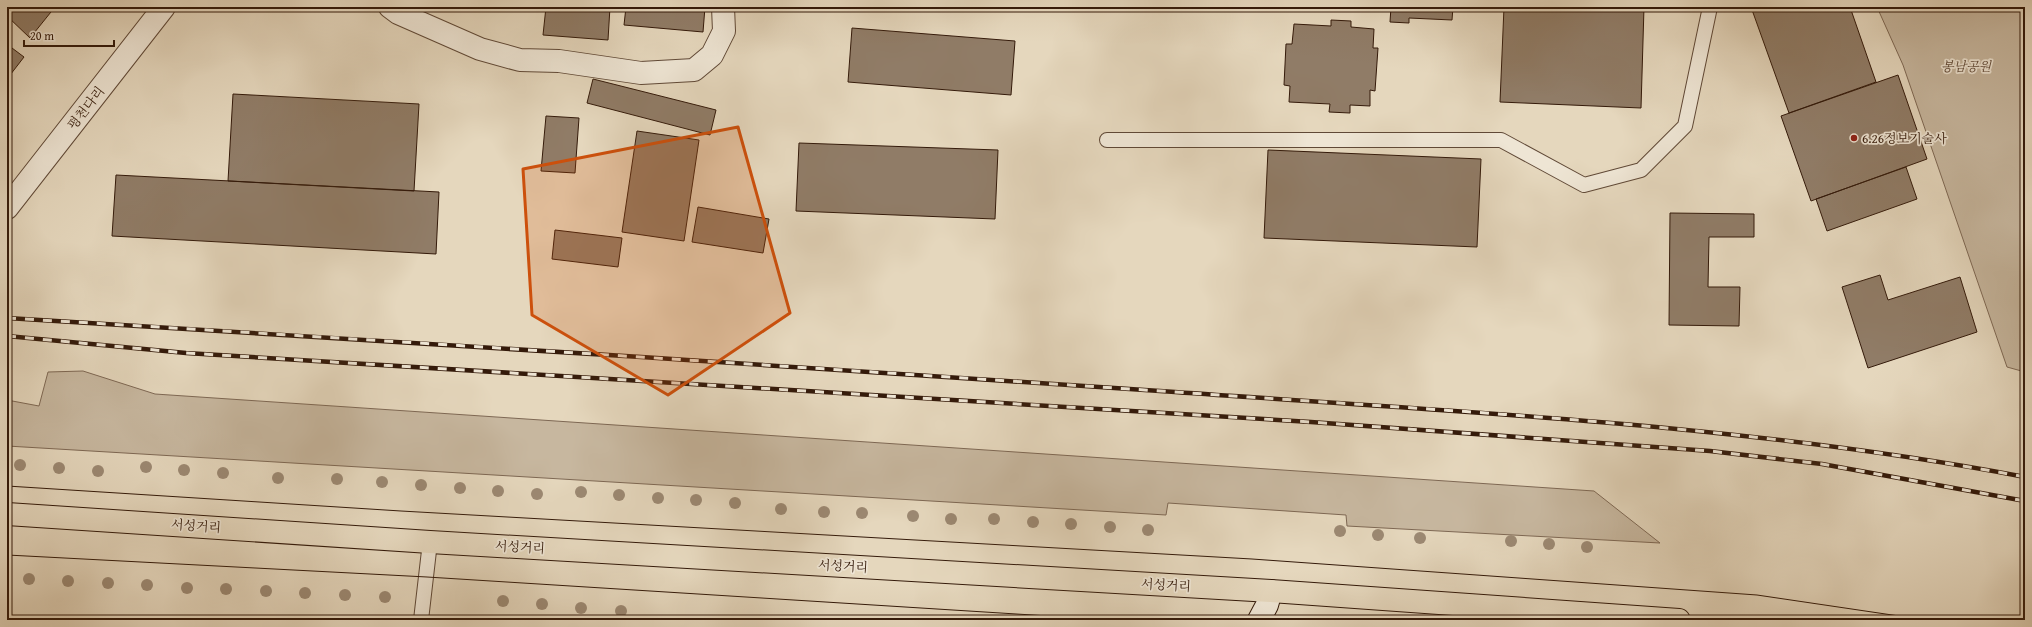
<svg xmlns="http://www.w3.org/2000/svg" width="2032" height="627" font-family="'Gentium Book Plus','Noto Serif KR',serif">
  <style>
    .green { fill: #c7b79f; stroke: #7e6854 }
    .building { fill: #907c67; stroke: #341a0a }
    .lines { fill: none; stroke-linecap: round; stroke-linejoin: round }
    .service-casing { stroke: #604937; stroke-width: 16 }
    .minor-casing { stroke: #604937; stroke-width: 24 }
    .tertiary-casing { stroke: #604937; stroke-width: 24 }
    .secondary-casing { stroke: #341a0a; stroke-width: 24 }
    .primary-casing { stroke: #341a0a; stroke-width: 24 }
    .service { stroke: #eee5d4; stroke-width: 14 }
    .minor { stroke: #eee5d4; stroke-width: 22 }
    .tertiary { stroke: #eee5d4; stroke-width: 22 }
    .secondary { stroke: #eee5d4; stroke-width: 22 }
    .primary { stroke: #e5d7bd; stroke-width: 22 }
    .tram { stroke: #341a0a; stroke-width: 1 }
    .rail-casing { stroke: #341a0a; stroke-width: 4.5 }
    .rail { stroke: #eee5d4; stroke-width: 3; stroke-dasharray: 9; stroke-linecap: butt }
    .tree { fill: #9c8973 }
    .marked { fill: #cd500c; fill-opacity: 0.2; stroke: #cd500c; stroke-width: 3; stroke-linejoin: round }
    .poi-dot { fill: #8f2418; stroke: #eee5d4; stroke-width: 1.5 }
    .labels { text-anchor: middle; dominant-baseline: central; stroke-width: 3.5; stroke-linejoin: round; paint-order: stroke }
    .park-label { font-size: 13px; font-style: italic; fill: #604937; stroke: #eee5d4 }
    .street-label { font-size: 13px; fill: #341a0a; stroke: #eee5d4 }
    .poi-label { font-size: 13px; fill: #341a0a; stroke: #eee5d4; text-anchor: start }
  </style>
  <rect width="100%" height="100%" fill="#e5d7bd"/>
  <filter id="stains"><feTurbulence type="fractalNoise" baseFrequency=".005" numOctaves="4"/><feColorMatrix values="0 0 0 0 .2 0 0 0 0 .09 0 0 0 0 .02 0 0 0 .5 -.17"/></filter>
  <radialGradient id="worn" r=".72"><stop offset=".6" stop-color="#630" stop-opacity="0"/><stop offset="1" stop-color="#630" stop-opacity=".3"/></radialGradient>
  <path class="green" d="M 1877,7 L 2025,7 L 2025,372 L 2007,367 L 1903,65 Z
    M 83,371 L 155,394 L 1594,491 L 1660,543 L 1347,526 L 1346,515 L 1168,503 L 1166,515 L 7,446 L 7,400 L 39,406 L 48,372 Z"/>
  <path class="building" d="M 7,7 L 55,7 L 30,38 L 7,16 Z
    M 546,7 L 610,7 L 608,40 L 543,35 Z
    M 626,7 L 705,7 L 703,32 L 624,25 Z
    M 1391,7 L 1453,7 L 1452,20 L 1409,18 L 1409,23 L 1390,22 Z
    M 1504,7 L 1644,7 L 1641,108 L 1500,102 Z
    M 1751,7 L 1850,7 L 1876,82 L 1789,113 Z
    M 1331,20 L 1351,21 L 1351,27 L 1374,29 L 1373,48 L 1378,48 L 1375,91 L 1370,90 L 1370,106 L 1350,105 L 1350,113 L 1329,112 L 1330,104 L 1289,102 L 1290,86 L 1284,85 L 1286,44 L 1292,44 L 1294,24 L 1331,26 Z
    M 852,28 L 1015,41 L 1011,95 L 848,82 Z
    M 7,44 L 12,48 L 7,54 Z
    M 12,48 L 24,57 L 7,79 L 7,54 Z
    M 1898,75 L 1927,159 L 1811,201 L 1781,116 Z
    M 593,79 L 716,110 L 710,135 L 587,103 Z
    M 233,94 L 419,104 L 414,191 L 228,181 Z
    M 546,116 L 579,118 L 575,173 L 541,171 Z
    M 637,131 L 699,140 L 684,241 L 622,232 Z
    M 799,143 L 998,150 L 995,219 L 796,211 Z
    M 1268,150 L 1481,159 L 1477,247 L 1264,238 Z
    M 1906,167 L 1917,199 L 1827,231 L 1816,199 Z
    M 116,175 L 439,192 L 436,254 L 112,236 Z
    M 698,207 L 769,219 L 763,253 L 692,242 Z
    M 1670,213 L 1754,214 L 1754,237 L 1709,237 L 1708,287 L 1740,287 L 1739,326 L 1669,325 Z
    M 555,230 L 622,238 L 618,267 L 552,259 Z
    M 1880,275 L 1888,300 L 1960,277 L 1977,332 L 1868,368 L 1842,287 Z"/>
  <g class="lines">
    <g class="service-casing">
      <path id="service" d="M 1107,140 L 1501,140 L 1584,185 L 1641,170 L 1685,126 L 1710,7
        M 421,620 L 430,542"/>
    </g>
    <g class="minor-casing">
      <path id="minor" d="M 390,7 L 398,13 L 480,49 L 520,60 L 559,61 L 641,73 L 694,70 L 712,55 L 724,31 L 723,7"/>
    </g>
    <g class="tertiary-casing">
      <path id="tertiary" d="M 7,208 L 164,7"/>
    </g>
    <g class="secondary-casing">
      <path id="secondary" d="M 1259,620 L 1267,605 L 1271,591"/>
    </g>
    <g class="primary-casing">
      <path id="primary" d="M 7,514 L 430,542 L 1271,591 L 1679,620"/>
    </g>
    <use href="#service" class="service"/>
    <use href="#minor" class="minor"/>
    <use href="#tertiary" class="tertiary"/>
    <use href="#secondary" class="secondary"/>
    <use href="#primary" class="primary"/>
    <path class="tram" d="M 7,486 L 401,511 L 1252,559 L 1757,595 L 1926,620
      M 7,555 L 427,577 L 1112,620"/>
    <g class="rail-casing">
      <path id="rail" d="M 7,318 C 396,341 786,366 1175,392 C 1459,412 1745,424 2025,477
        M 7,336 L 186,353 L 1311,422 L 1710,451 L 1822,464 L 2025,501"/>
    </g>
    <use href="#rail" class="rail"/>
  </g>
  <g class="tree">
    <circle cx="20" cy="465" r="6"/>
    <circle cx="146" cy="467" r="6"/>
    <circle cx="59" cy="468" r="6"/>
    <circle cx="184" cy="470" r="6"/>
    <circle cx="98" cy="471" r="6"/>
    <circle cx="223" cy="473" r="6"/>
    <circle cx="278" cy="478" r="6"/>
    <circle cx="337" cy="479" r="6"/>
    <circle cx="382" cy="482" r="6"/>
    <circle cx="421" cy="485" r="6"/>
    <circle cx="460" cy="488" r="6"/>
    <circle cx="498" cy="491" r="6"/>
    <circle cx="581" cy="492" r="6"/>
    <circle cx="537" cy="494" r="6"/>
    <circle cx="619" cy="495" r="6"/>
    <circle cx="658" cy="498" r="6"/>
    <circle cx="696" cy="500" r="6"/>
    <circle cx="735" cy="503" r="6"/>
    <circle cx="781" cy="509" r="6"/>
    <circle cx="824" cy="512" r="6"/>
    <circle cx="862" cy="513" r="6"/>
    <circle cx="913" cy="516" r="6"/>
    <circle cx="951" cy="519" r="6"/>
    <circle cx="994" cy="519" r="6"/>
    <circle cx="1033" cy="522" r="6"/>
    <circle cx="1071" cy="524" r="6"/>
    <circle cx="1110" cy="527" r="6"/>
    <circle cx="1148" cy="530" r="6"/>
    <circle cx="1340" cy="531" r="6"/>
    <circle cx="1378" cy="535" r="6"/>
    <circle cx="1420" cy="538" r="6"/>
    <circle cx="1511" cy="541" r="6"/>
    <circle cx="1549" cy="544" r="6"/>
    <circle cx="1587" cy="547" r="6"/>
    <circle cx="29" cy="579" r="6"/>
    <circle cx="68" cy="581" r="6"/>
    <circle cx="108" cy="583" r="6"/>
    <circle cx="147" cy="585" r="6"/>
    <circle cx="187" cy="588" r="6"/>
    <circle cx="226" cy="589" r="6"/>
    <circle cx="266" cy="591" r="6"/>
    <circle cx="305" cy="593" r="6"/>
    <circle cx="345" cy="595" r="6"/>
    <circle cx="385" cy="597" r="6"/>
    <circle cx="503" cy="601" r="6"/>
    <circle cx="542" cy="604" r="6"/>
    <circle cx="581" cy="608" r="6"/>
    <circle cx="621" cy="611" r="6"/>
  </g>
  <path class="marked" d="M 738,127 L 790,313 L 668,395 L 532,315 L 523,169 Z"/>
  <circle class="poi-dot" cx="1854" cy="138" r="4"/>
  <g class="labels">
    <g class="park-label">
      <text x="1966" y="66">봉남공원</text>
    </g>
    <g class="street-label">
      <text transform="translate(86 108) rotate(-52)">평천다리</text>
      <text transform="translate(196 526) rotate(4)">서성거리</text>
      <text transform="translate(520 547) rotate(3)">서성거리</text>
      <text transform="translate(843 566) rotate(3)">서성거리</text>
      <text transform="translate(1166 585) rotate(3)">서성거리</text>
    </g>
    <g class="poi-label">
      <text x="1862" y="138">6.26정보기술사</text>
    </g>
  </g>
  <rect width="2032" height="627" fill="none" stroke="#e5d7bd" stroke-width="24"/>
  <rect x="8" y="8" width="2016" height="611" fill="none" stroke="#341a0a" stroke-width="2"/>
  <rect x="12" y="12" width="2008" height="603" fill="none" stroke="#341a0a"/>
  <path d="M24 40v6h90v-6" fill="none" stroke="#341a0a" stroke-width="2"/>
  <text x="30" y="40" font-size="12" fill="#341a0a" stroke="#eee5d4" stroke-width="3" paint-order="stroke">20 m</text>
  <rect width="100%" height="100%" filter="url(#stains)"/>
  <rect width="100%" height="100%" fill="url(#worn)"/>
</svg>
